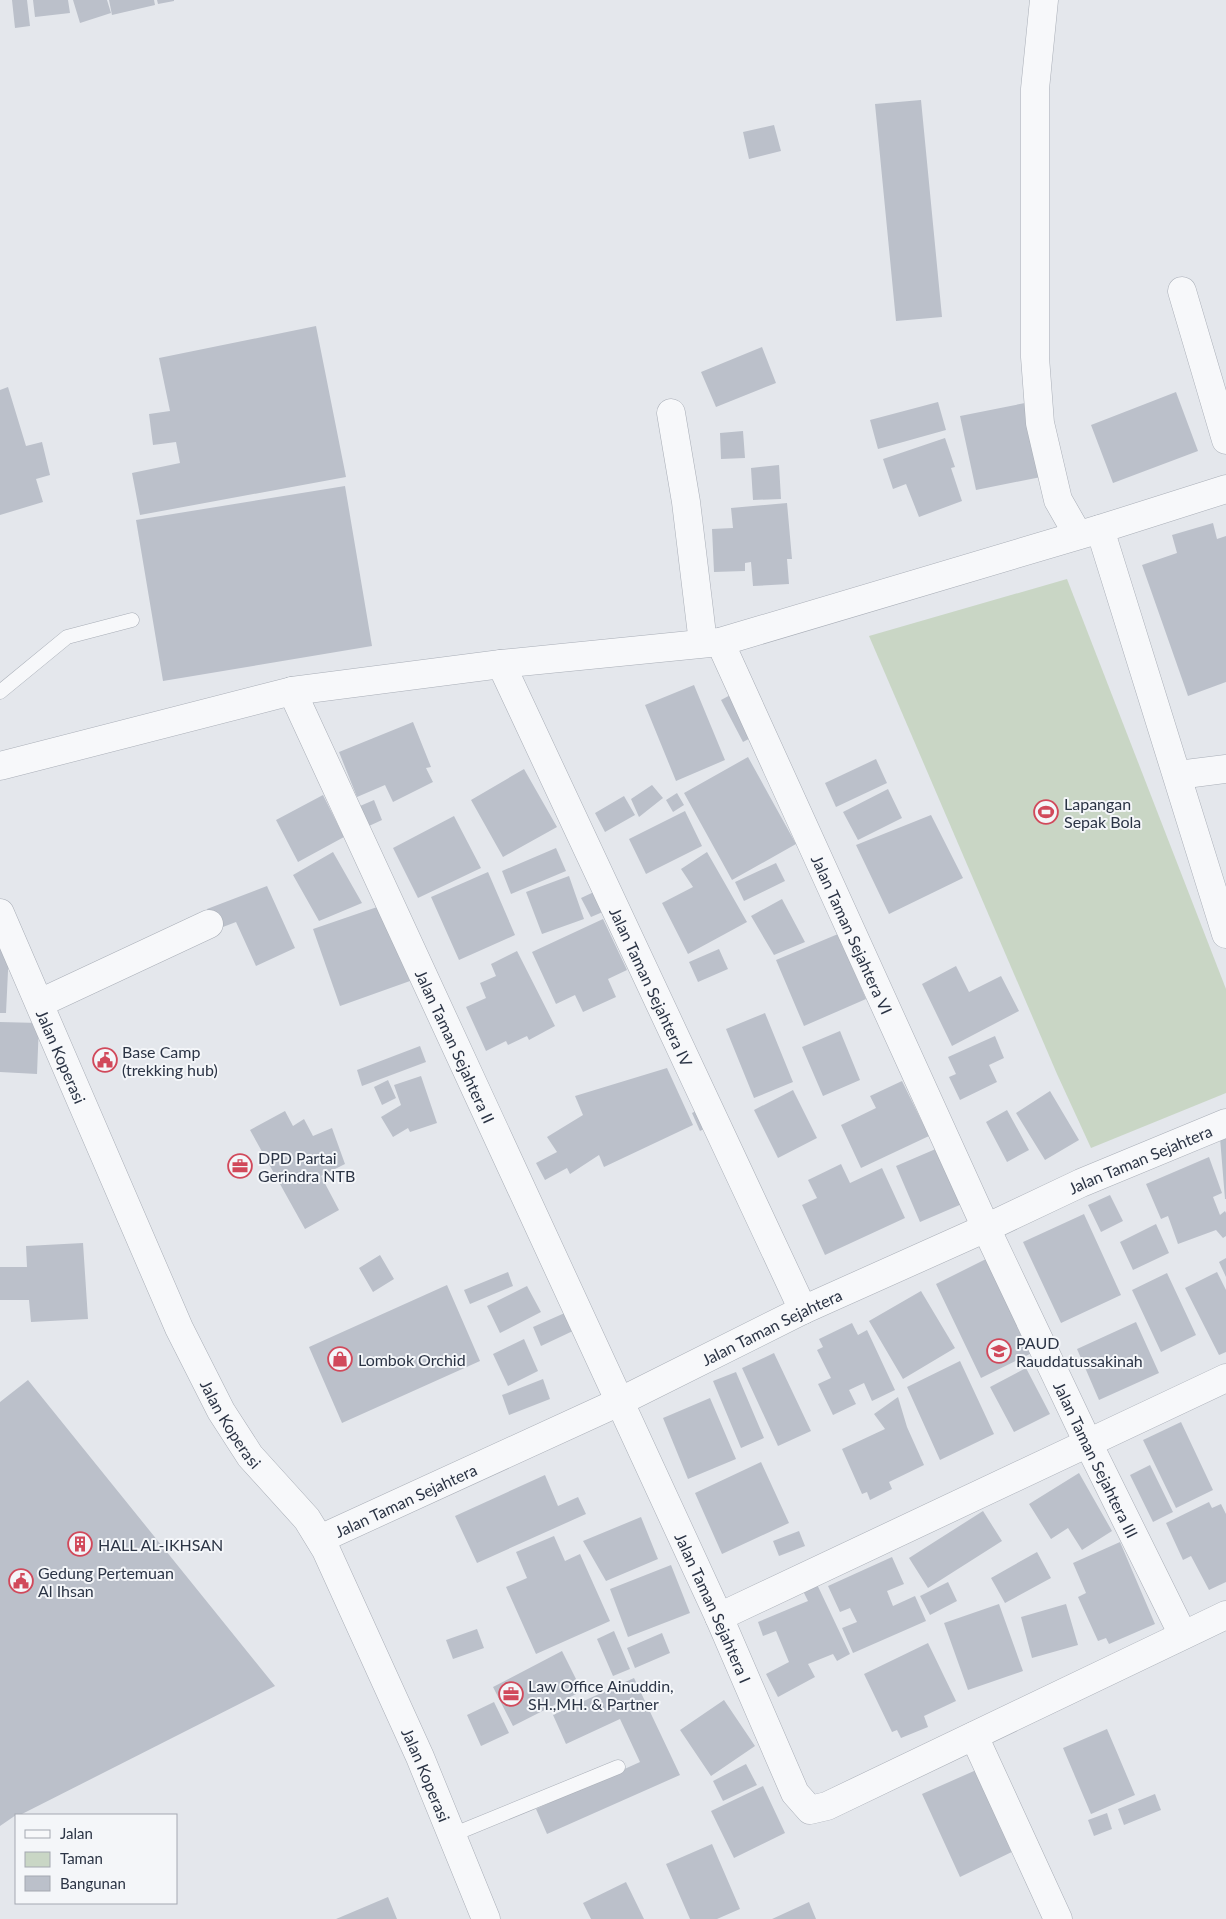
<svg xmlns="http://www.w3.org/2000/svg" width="1226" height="1919" font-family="Lato,sans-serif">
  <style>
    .green { fill: #c9d6c5 }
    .building { fill: #bbc0ca }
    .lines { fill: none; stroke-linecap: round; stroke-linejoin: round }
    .service-casing { stroke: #a9aeb7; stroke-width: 15 }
    .minor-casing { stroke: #a9aeb7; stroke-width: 29 }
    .tertiary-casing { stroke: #a9aeb7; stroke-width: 29 }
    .service { stroke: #f7f8fa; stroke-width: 14 }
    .minor { stroke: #f7f8fa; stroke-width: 28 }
    .tertiary { stroke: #f7f8fa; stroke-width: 28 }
    .labels { text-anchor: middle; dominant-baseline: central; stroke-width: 4; stroke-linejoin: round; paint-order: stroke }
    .poi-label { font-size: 16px; fill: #2b3445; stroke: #f4f6f9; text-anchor: start }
    .street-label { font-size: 16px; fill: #2b3445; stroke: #f4f6f9 }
  </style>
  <rect width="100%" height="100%" fill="#e4e7ec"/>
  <path class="green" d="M 1067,579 L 1226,989 L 1226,1093 L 1091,1148 L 1057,1074 L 869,636 Z"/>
  <path class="building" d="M 12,0 L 27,0 L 30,26 L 15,28 Z
    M 33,0 L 68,0 L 70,13 L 35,17 Z
    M 73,0 L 107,0 L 111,13 L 80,23 Z
    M 109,0 L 154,0 L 155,5 L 112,15 Z
    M 157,0 L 174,0 L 174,1 L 158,4 Z
    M 921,100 L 942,317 L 896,321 L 875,104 Z
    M 774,125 L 781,151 L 749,159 L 743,132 Z
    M 316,326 L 346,477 L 140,515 L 132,473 L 180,463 L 176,442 L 153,445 L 149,414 L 170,411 L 159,358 Z
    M 762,347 L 776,383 L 716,407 L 701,372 Z
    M 8,387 L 26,446 L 42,442 L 50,475 L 36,479 L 43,502 L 0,515 L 0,390 Z
    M 1176,392 L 1198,451 L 1113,483 L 1091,425 Z
    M 938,402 L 946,430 L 878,449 L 870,420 Z
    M 1030,402 L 1046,476 L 976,490 L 960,416 Z
    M 743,431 L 745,458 L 721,459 L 720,433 Z
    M 945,438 L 955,467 L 951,468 L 962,501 L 919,517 L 906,484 L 893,489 L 883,459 Z
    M 779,465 L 781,499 L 753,500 L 751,468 Z
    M 345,486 L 372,646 L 163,681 L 136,520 Z
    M 787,503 L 792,559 L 787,559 L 789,584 L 753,586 L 751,562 L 745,563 L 745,571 L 714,572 L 712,529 L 733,528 L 731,508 Z
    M 1213,523 L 1217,539 L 1226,536 L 1226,682 L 1188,696 L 1142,565 L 1177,553 L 1172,535 Z
    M 694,685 L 725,760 L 676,781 L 645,705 Z
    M 736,692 L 758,734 L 743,742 L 721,700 Z
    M 413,722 L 431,767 L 426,768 L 433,782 L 393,802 L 385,785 L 357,797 L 339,752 Z
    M 748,757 L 796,844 L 732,880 L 684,793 Z
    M 876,759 L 887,783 L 836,807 L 825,783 Z
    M 524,769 L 557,827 L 503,857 L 471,800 Z
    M 652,785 L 663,798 L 639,817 L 631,799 Z
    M 888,789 L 902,818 L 858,840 L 843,812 Z
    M 677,793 L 684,805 L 673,812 L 666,800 Z
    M 323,795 L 344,837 L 298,862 L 276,820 Z
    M 624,796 L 635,815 L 605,832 L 595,813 Z
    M 374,800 L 382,820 L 369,826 L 360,806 Z
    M 685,811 L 702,846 L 646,874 L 629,839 Z
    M 931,815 L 963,878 L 889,914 L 856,845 Z
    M 454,816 L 481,868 L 418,898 L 393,848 Z
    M 556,848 L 566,871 L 511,894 L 502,871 Z
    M 333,852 L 362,903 L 319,921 L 293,875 Z
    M 707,852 L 747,922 L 688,954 L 662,903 L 693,887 L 681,869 Z
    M 776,863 L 785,881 L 744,901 L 735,882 Z
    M 488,872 L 515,935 L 459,960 L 431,897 Z
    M 569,876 L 584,919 L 542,934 L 526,892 Z
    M 267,886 L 295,948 L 256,966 L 236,922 L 215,930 L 207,909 Z
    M 596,891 L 605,911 L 591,917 L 581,898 Z
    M 782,899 L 805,942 L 774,955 L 751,916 Z
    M 383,905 L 410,981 L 340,1006 L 313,929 Z
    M 603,919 L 627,970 L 608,979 L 616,997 L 583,1012 L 575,995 L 556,1004 L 532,952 Z
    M 838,934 L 866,999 L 804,1026 L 776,960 Z
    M 719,949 L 728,969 L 698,982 L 689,962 Z
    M 0,950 L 9,950 L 6,1013 L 0,1013 Z
    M 517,951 L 555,1026 L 529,1040 L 527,1036 L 508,1045 L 506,1041 L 486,1051 L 466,1007 L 486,998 L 480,983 L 496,976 L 491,964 Z
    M 956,966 L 969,992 L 1001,976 L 1019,1011 L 952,1046 L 922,984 Z
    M 765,1013 L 793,1082 L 754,1098 L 726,1029 Z
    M 0,1022 L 39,1023 L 37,1074 L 0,1072 Z
    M 840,1031 L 860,1080 L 823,1096 L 802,1047 Z
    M 995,1036 L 1004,1058 L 989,1065 L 997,1082 L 960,1100 L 949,1077 L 956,1074 L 948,1057 Z
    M 420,1046 L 426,1062 L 362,1086 L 357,1070 Z
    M 667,1068 L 693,1125 L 604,1167 L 599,1155 L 570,1174 L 567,1168 L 545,1180 L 536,1163 L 557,1152 L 547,1137 L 583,1115 L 575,1096 Z
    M 421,1076 L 437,1123 L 410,1132 L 408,1128 L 393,1137 L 381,1117 L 401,1105 L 394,1085 Z
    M 388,1080 L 396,1098 L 382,1105 L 374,1087 Z
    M 902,1081 L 929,1136 L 861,1168 L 841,1125 L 876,1108 L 870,1096 Z
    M 793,1090 L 817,1138 L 778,1158 L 754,1110 Z
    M 1050,1091 L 1079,1140 L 1045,1160 L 1016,1113 Z
    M 700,1109 L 708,1127 L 700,1131 L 692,1113 Z
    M 1007,1110 L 1029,1150 L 1007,1162 L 986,1122 Z
    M 285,1111 L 293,1126 L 304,1119 L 313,1136 L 332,1128 L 345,1164 L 321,1176 L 339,1210 L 305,1229 L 250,1130 Z
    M 1220,1138 L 1226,1138 L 1226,1199 L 1225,1199 Z
    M 938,1148 L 962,1204 L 920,1222 L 896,1166 Z
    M 1209,1157 L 1222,1193 L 1213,1197 L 1220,1215 L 1225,1211 L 1226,1213 L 1226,1236 L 1223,1238 L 1216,1230 L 1178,1244 L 1168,1216 L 1161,1219 L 1146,1184 Z
    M 841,1164 L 850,1183 L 882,1168 L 905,1218 L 825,1255 L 802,1205 L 817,1198 L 808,1180 Z
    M 1110,1195 L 1123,1221 L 1101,1232 L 1088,1205 Z
    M 1084,1214 L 1121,1295 L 1061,1323 L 1023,1242 Z
    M 1156,1224 L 1169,1253 L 1133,1270 L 1120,1242 Z
    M 83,1243 L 88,1319 L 31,1322 L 29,1300 L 0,1300 L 0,1267 L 27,1267 L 26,1246 Z
    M 380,1255 L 394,1279 L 373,1292 L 359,1268 Z
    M 990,1257 L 1036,1351 L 981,1378 L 936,1284 Z
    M 1226,1258 L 1226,1277 L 1219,1262 Z
    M 508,1272 L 513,1286 L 470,1304 L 464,1290 Z
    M 1217,1272 L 1226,1290 L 1226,1352 L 1219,1355 L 1185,1288 Z
    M 1167,1273 L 1196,1335 L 1161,1352 L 1132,1290 Z
    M 447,1285 L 480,1361 L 342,1423 L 309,1347 Z
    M 527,1286 L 541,1312 L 500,1333 L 487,1306 Z
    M 921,1291 L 955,1348 L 903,1379 L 869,1321 Z
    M 567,1312 L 575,1330 L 541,1346 L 533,1327 Z
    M 1136,1322 L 1159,1373 L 1099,1400 L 1077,1349 Z
    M 852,1323 L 858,1335 L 867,1330 L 895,1390 L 872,1401 L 864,1383 L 849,1390 L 856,1404 L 833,1415 L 818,1384 L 831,1378 L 817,1350 L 823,1347 L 819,1339 Z
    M 524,1339 L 538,1371 L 508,1386 L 493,1354 Z
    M 774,1353 L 811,1431 L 778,1446 L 742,1368 Z
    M 960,1361 L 994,1434 L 940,1460 L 907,1387 Z
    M 1026,1368 L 1050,1414 L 1014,1432 L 990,1387 Z
    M 736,1372 L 764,1438 L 741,1448 L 713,1381 Z
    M 543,1379 L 550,1399 L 509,1415 L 502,1395 Z
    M 28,1380 L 275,1686 L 20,1815 L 16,1815 L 0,1826 L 0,1402 Z
    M 898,1397 L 907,1427 L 924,1465 L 889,1482 L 892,1489 L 870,1500 L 867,1492 L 862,1494 L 842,1449 L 885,1429 L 874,1414 Z
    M 710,1398 L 736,1459 L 688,1479 L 663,1418 Z
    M 1181,1422 L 1213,1490 L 1176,1508 L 1143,1440 Z
    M 761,1462 L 789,1523 L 722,1554 L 695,1493 Z
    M 1150,1465 L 1173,1512 L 1153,1522 L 1130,1475 Z
    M 1079,1473 L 1112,1531 L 1082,1550 L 1068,1528 L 1051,1539 L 1029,1504 Z
    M 545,1475 L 558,1506 L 578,1497 L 586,1514 L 477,1563 L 455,1516 Z
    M 1209,1502 L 1212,1508 L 1221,1504 L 1226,1514 L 1226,1582 L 1209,1590 L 1191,1556 L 1183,1560 L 1166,1523 Z
    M 983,1511 L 1002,1541 L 928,1588 L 909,1558 Z
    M 641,1517 L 658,1559 L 606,1581 L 583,1541 Z
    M 799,1531 L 805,1546 L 779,1556 L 773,1541 Z
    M 554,1536 L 565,1561 L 580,1554 L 610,1621 L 536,1654 L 506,1587 L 527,1578 L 516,1552 Z
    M 1120,1542 L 1155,1624 L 1109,1644 L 1106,1638 L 1098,1641 L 1078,1597 L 1086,1593 L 1073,1563 Z
    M 1037,1552 L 1051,1578 L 1005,1603 L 991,1578 Z
    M 892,1557 L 904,1584 L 887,1591 L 893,1606 L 915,1596 L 926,1621 L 853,1653 L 842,1628 L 857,1622 L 850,1608 L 840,1612 L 828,1586 Z
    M 671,1565 L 690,1613 L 628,1637 L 610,1589 Z
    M 814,1578 L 850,1654 L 837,1661 L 833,1654 L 808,1664 L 815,1677 L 778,1697 L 766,1674 L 789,1662 L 776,1631 L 763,1636 L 758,1622 L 808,1601 L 800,1585 Z
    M 948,1582 L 957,1601 L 930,1615 L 920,1596 Z
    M 999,1604 L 1023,1671 L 968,1690 L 944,1623 Z
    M 1066,1604 L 1078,1645 L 1032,1658 L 1021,1617 Z
    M 477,1629 L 484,1648 L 453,1659 L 446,1640 Z
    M 614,1631 L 630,1669 L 613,1676 L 597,1639 Z
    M 662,1633 L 670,1653 L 635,1668 L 627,1648 Z
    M 928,1643 L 956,1701 L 924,1716 L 928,1727 L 901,1738 L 897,1730 L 892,1732 L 864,1674 Z
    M 562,1651 L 582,1691 L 513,1726 L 493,1687 Z
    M 634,1678 L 680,1775 L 547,1834 L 536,1809 L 640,1762 L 620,1719 L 566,1744 L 553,1715 Z
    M 724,1700 L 755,1746 L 711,1776 L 680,1730 Z
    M 494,1702 L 509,1733 L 481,1746 L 467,1715 Z
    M 1107,1729 L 1135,1795 L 1091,1814 L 1063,1748 Z
    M 746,1764 L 757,1785 L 723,1801 L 713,1781 Z
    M 983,1767 L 1022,1847 L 960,1877 L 922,1794 Z
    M 763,1786 L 785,1833 L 734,1858 L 711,1811 Z
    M 1155,1794 L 1161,1810 L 1124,1825 L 1118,1809 Z
    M 1107,1813 L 1112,1829 L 1094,1836 L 1088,1820 Z
    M 712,1844 L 740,1909 L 717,1919 L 690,1919 L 666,1864 Z
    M 626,1882 L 644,1919 L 591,1919 L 583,1903 Z
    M 388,1897 L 397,1919 L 336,1919 Z
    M 809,1902 L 816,1919 L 772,1919 Z"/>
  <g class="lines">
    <g class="service-casing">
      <path id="service" d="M 0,692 L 67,637 L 132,620
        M 452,1835 L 618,1767"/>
    </g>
    <g class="minor-casing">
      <g id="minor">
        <path d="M 1044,0 L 1035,89 L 1035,357 L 1040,423 L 1058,500 L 1078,535"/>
        <path d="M 1182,291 L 1226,440"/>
        <path d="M 671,413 L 686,502 L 703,643"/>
        <path d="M 1100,529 L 1226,934"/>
        <path id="s1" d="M 720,642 L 986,1228 L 1088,1443 L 1183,1635"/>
        <path id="s2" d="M 501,664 L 803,1310"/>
        <path id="s3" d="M 292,691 L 719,1617 L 795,1793 L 810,1810 L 827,1806 L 1226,1615"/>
        <path d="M 0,766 L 292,691 L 501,664 L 720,642 L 1100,529 L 1226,489"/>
        <path d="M 1178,775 L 1226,769"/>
        <path d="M 40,1003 L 209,924"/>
        <path id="s4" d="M 320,1539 L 619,1402 L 803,1310 L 986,1228 L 1081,1183 L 1226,1123"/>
        <path d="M 719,1617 L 1226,1378"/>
        <path d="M 974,1736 L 1058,1919"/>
      </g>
    </g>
    <g class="tertiary-casing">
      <g id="tertiary">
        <path id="s5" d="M 0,913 L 179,1328 L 221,1411 L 250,1456 L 307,1519 L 326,1550 L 420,1757 L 486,1919"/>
      </g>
    </g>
    <use href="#service" class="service"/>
    <use href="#minor" class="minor"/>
    <use href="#tertiary" class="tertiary"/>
  </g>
  <defs>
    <g id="stadium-ring" transform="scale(1.25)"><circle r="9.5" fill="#f4f6f9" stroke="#d1495b" stroke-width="1.5"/><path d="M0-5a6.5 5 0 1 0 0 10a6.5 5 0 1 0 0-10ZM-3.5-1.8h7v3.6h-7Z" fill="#d1495b"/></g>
    <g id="civic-ring" transform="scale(1.25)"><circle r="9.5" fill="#f4f6f9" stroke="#d1495b" stroke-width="1.5"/><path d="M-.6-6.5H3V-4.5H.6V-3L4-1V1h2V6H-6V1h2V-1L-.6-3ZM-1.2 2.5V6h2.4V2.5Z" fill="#d1495b"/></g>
    <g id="office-ring" transform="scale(1.25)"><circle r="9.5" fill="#f4f6f9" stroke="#d1495b" stroke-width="1.5"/><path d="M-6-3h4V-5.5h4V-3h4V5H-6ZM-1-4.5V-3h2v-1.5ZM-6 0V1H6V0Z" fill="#d1495b"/></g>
    <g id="school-ring" transform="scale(1.25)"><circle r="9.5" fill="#f4f6f9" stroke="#d1495b" stroke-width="1.5"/><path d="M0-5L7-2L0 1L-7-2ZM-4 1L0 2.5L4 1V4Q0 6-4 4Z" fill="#d1495b"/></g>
    <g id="shop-ring" transform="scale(1.25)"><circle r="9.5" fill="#f4f6f9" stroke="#d1495b" stroke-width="1.5"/><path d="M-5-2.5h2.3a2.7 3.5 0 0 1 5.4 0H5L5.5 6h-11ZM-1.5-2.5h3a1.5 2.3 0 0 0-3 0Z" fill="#d1495b"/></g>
    <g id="building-ring" transform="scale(1.25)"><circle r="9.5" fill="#f4f6f9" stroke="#d1495b" stroke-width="1.5"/><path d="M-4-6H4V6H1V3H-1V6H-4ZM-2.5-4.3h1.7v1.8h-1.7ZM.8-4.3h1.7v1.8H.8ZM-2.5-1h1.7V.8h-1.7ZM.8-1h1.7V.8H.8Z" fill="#d1495b"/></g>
  </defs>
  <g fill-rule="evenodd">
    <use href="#stadium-ring" x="1046" y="812"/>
    <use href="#civic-ring" x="105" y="1060"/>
    <use href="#office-ring" x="240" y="1166"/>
    <use href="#school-ring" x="999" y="1351"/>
    <use href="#shop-ring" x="340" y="1359"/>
    <use href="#building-ring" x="80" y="1544"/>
    <use href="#civic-ring" x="21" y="1581"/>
    <use href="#office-ring" x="511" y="1694"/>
  </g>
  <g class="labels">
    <g class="poi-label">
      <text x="1064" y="803">Lapangan<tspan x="1064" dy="18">Sepak Bola</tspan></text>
      <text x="122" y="1051">Base Camp<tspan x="122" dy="18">(trekking hub)</tspan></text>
      <text x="258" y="1157">DPD Partai<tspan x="258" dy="18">Gerindra NTB</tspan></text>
      <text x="1016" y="1342">PAUD<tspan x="1016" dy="18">Rauddatussakinah</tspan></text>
      <text x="358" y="1359">Lombok Orchid</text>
      <text x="98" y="1544">HALL AL-IKHSAN</text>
      <text x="38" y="1572">Gedung Pertemuan<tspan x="38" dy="18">Al Ihsan</tspan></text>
      <text x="528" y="1685">Law Office Ainuddin,<tspan x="528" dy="18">SH.,MH. &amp; Partner</tspan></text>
    </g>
    <g class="street-label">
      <text stroke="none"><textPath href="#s1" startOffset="321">Jalan Taman Sejahtera VI</textPath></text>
      <text stroke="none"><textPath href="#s2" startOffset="356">Jalan Taman Sejahtera IV</textPath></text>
      <text stroke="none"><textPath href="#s3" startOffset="391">Jalan Taman Sejahtera II</textPath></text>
      <text stroke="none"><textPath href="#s5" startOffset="156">Jalan Koperasi</textPath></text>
      <text stroke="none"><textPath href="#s4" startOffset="904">Jalan Taman Sejahtera</textPath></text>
      <text stroke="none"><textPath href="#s4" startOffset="499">Jalan Taman Sejahtera</textPath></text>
      <text stroke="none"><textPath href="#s5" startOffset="561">Jalan Koperasi</textPath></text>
      <text stroke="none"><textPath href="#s1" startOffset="900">Jalan Taman Sejahtera III</textPath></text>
      <text stroke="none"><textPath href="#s4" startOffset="94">Jalan Taman Sejahtera</textPath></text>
      <text stroke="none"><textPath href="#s3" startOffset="1009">Jalan Taman Sejahtera I</textPath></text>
      <text stroke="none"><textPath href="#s5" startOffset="966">Jalan Koperasi</textPath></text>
    </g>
  </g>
  <rect x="15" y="1814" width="162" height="90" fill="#f4f6f9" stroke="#a4a8b1"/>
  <rect x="25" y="1830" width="25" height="8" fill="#f7f8fa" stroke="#a4a8b1"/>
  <text x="60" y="1839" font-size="15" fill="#2b3445">Jalan</text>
  <rect x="25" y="1852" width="25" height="15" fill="#c9d6c5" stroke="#a4a8b1"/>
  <text x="60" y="1864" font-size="15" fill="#2b3445">Taman</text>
  <rect x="25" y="1876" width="25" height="15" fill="#bbc0ca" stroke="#a4a8b1"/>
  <text x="60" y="1889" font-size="15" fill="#2b3445">Bangunan</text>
</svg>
